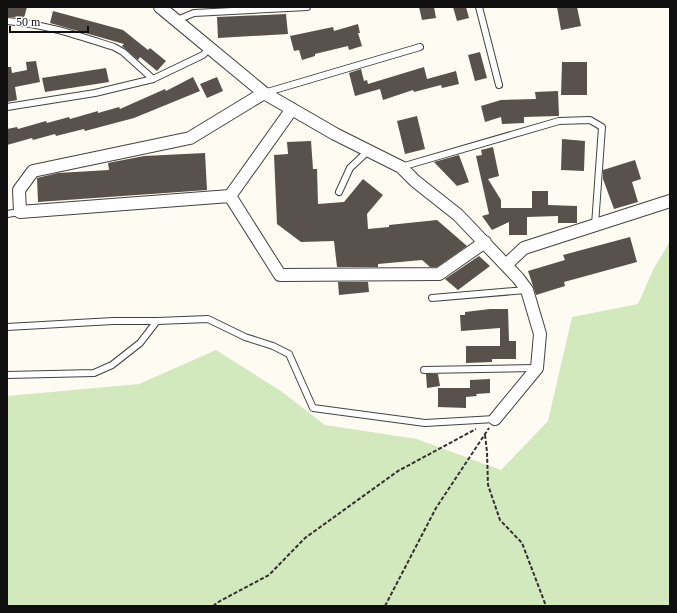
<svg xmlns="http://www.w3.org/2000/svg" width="677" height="613" font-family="Georgia,serif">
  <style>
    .green { fill: #d2e8bd }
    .building { fill: #58514c }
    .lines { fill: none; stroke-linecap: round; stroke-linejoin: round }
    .service-casing { stroke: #424242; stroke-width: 8 }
    .minor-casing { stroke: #424242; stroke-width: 14 }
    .path { stroke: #313131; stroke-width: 2; stroke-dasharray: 4 2; stroke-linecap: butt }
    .service { stroke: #fff; stroke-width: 6 }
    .minor { stroke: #fff; stroke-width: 12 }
  </style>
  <rect width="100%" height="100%" fill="#fefcf2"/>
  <path class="green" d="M 670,241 L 670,606 L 7,606 L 7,396 L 139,384 L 216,350 L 281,391 L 325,425 L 417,439 L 501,470 L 548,421 L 572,317 L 638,304 L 653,270 Z"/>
  <path class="building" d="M 8,7 L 27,7 L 24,18 L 7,17 Z
    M 419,7 L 434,7 L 436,18 L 422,20 Z
    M 453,7 L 466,7 L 469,18 L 457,21 Z
    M 557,7 L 577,7 L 581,26 L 561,30 Z
    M 53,11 L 123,30 L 148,50 L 150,48 L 166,61 L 157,71 L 140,57 L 138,60 L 122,46 L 124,44 L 50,23 Z
    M 286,14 L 288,34 L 218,38 L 217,17 Z
    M 358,24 L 360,33 L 358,33 L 362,46 L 349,50 L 348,46 L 315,54 L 315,56 L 302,60 L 299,50 L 294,51 L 290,36 L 333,27 L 334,31 Z
    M 480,52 L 487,78 L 475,81 L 468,55 Z
    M 36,61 L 40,82 L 15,87 L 17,100 L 7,102 L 7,67 L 11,67 L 12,73 L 27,70 L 26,62 Z
    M 562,62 L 587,62 L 587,95 L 561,95 Z
    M 424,67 L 427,79 L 456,71 L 459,84 L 442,88 L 441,85 L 414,92 L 413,90 L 383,100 L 380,89 L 355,96 L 349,73 L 361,69 L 364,81 L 367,80 L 368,84 Z
    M 106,68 L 109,82 L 45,92 L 42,78 Z
    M 193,77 L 200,91 L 134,118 L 85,131 L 84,129 L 56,136 L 55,134 L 33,140 L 32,138 L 7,145 L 7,129 L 17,127 L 18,129 L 46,121 L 47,123 L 69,117 L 70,119 L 98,111 L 98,113 L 119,107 L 120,109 L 165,89 L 166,91 Z
    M 217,77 L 223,91 L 207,98 L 200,84 Z
    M 558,91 L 559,116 L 524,117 L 524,123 L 502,124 L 501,117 L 485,122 L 481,106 L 501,100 L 536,99 L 535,92 Z
    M 417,116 L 425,149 L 405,154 L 397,121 Z
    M 562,139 L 585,141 L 584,171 L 561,170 Z
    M 311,141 L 313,169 L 317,169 L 318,204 L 344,202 L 363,179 L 383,195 L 367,214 L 368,229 L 389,227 L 389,225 L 437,220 L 467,246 L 437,267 L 430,267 L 422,260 L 378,264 L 378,267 L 337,267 L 334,241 L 301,242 L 277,224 L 274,155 L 288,154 L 287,142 Z
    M 493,147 L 499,176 L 488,179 L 501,200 L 501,208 L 532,208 L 532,191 L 548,191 L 548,205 L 577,206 L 577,223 L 558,223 L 558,216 L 527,217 L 527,235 L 509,235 L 509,222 L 492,230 L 482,216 L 489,214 L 476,156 L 482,155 L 481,150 Z
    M 205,153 L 207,190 L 38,202 L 37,178 L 58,173 L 109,170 L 108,163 L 144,156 Z
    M 459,155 L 469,182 L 457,186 L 434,162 Z
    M 635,160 L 641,179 L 632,182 L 638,202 L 614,209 L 603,179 L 603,170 Z
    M 630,237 L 637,262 L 564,282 L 565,286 L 536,295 L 528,271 L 565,260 L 563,255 Z
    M 479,256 L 490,266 L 458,290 L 445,279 Z
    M 338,282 L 368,282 L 369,292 L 339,295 Z
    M 490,309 L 508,309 L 509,341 L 516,341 L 516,359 L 492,359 L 492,362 L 466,363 L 466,346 L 500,346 L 500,328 L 461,331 L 460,315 L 465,315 L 465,312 Z
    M 426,374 L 438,374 L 440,386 L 427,388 Z
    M 490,379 L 490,393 L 476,394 L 477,396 L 466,397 L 466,408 L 438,407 L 438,388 L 470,388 L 470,380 Z"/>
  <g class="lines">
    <g class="service-casing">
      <path id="service" d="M 479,7 L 499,85
        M 177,20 L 194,13 L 307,7
        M 7,21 C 45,24 79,36 114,47 L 123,52 L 153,79
        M 264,93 L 420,47
        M 7,107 L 95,93 L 153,79 L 203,55 L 209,49
        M 401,167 L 559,121 L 590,120 L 602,127 L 595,225
        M 339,192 L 350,168 L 368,151
        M 7,214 L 20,212
        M 432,298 L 526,290
        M 7,327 L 113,321 L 157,321
        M 424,370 L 536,368
        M 7,375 L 94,373 L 112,365 L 140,343 L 157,321 L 208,319 L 245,337 L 273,346 L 289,354 L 313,408 L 425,423 L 495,419"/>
    </g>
    <g class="minor-casing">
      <path id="minor" d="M 160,7 L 264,93 L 335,134 L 401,167 L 415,181 L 458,215 L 518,278 L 527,290 L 540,334 L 537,368 L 495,419
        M 264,93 L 190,138 L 33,171 L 19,190 L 20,212 L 230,196 L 292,109
        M 230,196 L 280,275 L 439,274 L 485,242
        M 506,265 L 524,248 L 670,201"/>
    </g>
    <path class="path" d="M 485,435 L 487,452 L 488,485 L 500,520 L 522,543 L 546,606
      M 213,606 L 220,601 L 269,575 L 305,538 L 398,471 L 476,429
      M 385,606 L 436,508 L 489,428"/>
    <use href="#service" class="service"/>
    <use href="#minor" class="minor"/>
  </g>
  <rect width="677" height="613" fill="none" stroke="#0f0f0f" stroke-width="16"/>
  <path d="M10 26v6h78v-6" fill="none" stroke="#0f0f0f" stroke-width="2"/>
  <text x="16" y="26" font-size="12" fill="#0f0f0f" stroke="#ffffff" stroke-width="3" paint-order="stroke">50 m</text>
</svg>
